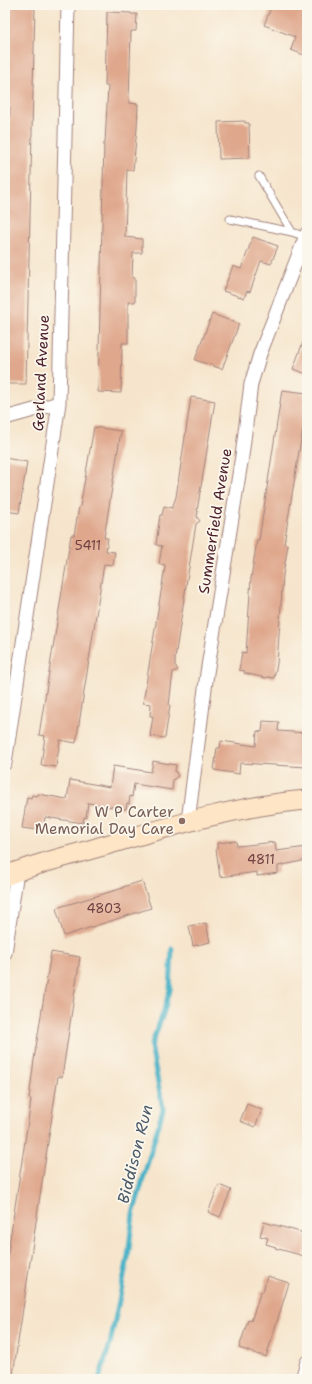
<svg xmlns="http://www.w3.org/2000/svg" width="312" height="1384" font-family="'Shantell Sans',sans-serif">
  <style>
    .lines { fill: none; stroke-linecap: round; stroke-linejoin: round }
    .stream { stroke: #49b2c7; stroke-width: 5 }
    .building { fill: #dfa78c }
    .lane-casing { stroke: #a0827c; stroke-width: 9 }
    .street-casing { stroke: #a0827c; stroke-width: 15 }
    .secondary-casing { stroke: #a0827c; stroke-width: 21 }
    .lane { stroke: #fff; stroke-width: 7 }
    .street { stroke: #fff; stroke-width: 13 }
    .secondary { stroke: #fee5c5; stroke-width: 19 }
    .education-dot { fill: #8d6e63; stroke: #fbf7ec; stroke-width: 1.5 }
    .labels { text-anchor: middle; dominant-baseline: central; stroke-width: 3.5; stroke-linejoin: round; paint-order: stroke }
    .number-label { font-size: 13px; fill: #6f4143 }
    .street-label { font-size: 15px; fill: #4a1f2b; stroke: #fbf7ec }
    .education-label { font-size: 15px; fill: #785e54; stroke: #fbf7ec; text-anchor: end }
    .water-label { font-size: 16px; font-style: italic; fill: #4a5a69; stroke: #fbf7ec }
  </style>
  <rect width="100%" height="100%" fill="#fbf7ec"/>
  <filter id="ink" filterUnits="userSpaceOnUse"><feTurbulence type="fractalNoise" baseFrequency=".025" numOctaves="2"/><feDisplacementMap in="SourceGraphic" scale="8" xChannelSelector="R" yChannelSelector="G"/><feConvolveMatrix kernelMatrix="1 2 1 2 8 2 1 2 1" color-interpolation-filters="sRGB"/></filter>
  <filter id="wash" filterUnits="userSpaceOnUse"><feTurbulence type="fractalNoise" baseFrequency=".012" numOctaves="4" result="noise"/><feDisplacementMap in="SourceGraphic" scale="16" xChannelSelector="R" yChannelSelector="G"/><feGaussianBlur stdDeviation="0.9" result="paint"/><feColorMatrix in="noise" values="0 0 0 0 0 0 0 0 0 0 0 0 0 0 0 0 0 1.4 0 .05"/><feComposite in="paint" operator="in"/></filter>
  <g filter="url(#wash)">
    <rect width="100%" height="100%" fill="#f6e5cc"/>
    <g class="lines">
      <path class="stream" d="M 99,1379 L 110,1344 L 128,1257 L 133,1214 L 163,1109 L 151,1046 L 163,1014 L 170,990 L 172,949"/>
    </g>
    <g id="blocks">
      <path class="building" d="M 7,5 L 35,5 L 26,384 L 5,384 L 5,257 L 6,257 L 6,229 L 5,229 L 5,184 L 6,164 L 8,164 L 10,107 L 5,107 L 5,33 L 6,33 Z
        M 272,5 L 299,5 L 307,8 L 307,56 L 291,50 L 295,37 L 264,25 Z
        M 107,12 L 131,13 L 131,14 L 137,14 L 136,31 L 131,31 L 129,103 L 138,104 L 137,128 L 133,170 L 127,170 L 125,237 L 142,239 L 142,253 L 133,253 L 132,278 L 135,278 L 135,302 L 128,302 L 128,343 L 122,343 L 121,393 L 98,392 L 104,143 L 105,143 L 108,86 L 105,86 Z
        M 245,121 L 245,123 L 249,123 L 250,158 L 219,159 L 218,122 Z
        M 253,237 L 278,246 L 271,264 L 261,261 L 250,292 L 247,291 L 244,298 L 223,291 L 233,266 L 241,269 Z
        M 212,314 L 239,324 L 222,369 L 195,360 Z
        M 306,334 L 307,335 L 307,374 L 293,369 Z
        M 282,390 L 307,393 L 307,413 L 301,439 L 284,544 L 288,545 L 283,575 L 277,664 L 274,678 L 267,677 L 266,678 L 244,673 L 245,671 L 239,670 L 242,652 L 246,653 L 251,578 L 257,540 L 259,540 Z
        M 191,397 L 215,401 L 197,511 L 198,511 L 197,517 L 200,521 L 196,524 L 186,586 L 175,658 L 175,665 L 178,670 L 173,672 L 169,705 L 170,705 L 165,738 L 150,736 L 153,716 L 150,716 L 151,704 L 143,703 L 165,567 L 165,565 L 159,564 L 162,546 L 156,545 L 160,515 L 162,515 L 164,506 L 172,508 L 176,497 Z
        M 94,427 L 121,431 L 104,538 L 108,538 L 106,551 L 115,552 L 113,565 L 104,564 L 76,743 L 60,740 L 56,767 L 41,765 L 45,736 L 39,735 L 71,535 L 74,535 L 79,507 L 80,507 Z
        M 5,458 L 27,462 L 19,513 L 5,511 Z
        M 263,721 L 279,722 L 278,731 L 307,733 L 307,767 L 240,763 L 239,774 L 214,770 L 217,748 L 220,748 L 221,741 L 256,746 L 257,731 L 262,732 Z
        M 153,761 L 176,765 L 175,771 L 178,776 L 173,780 L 172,790 L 134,784 L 132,797 L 130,796 L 129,804 L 127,803 L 126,809 L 88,803 L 86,818 L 84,817 L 83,823 L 45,817 L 43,831 L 22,828 L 27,797 L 31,798 L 32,795 L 37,796 L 38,794 L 67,799 L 70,780 L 110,787 L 113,766 L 151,772 Z
        M 236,841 L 237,846 L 238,846 L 275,842 L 276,851 L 307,847 L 307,860 L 278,866 L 278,873 L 257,876 L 257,872 L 220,877 L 216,849 L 217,849 L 217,843 Z
        M 142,881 L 151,908 L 64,936 L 56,908 L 123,888 L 123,887 Z
        M 206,923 L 210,942 L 193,946 L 189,926 Z
        M 51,952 L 80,957 L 62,1077 L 58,1076 L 13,1375 L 5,1375 L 5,1272 L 30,1108 L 31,1099 L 29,1099 L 34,1060 Z
        M 247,1104 L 262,1110 L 255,1127 L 240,1121 Z
        M 219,1185 L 231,1190 L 220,1217 L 208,1212 Z
        M 264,1222 L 304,1233 L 304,1235 L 307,1236 L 307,1244 L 304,1256 L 275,1248 L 276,1247 L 266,1244 L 268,1238 L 260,1236 Z
        M 267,1276 L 289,1283 L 266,1357 L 239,1348 L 248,1320 L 251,1321 L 261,1291 L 263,1292 Z"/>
    </g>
  </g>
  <g filter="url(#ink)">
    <use href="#blocks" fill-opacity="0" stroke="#a0827c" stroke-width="1"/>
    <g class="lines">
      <g class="lane-casing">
        <path id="lane" d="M 259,176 L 292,232
          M 230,219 L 292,232 L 306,237"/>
      </g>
      <g class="street-casing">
        <path id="street" d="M 5,418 L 59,403
          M 5,763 L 59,403 L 68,5
          M 188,821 L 207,673 L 242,456 L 251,384 L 260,354 L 307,233
          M 5,953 L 17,871
          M 302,1379 L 307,1362"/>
      </g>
      <g class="secondary-casing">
        <path id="secondary" d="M 5,876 C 34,864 66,857 96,848 C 165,828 235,806 307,800"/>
      </g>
      <use href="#lane" class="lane"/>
      <use href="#street" class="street"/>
      <use href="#secondary" class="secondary"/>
    </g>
  </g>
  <circle class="education-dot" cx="182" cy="821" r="4"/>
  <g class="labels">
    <g class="number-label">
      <text x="88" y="545">5411</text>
      <text x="261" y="859">4811</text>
      <text x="104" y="908">4803</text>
    </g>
    <g class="street-label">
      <text transform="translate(41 373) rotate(-87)">Gerland Avenue</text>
      <text transform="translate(215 521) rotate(-81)">Summerfield Avenue</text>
    </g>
    <g class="education-label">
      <text x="174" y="812">W P Carter<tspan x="174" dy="17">Memorial Day Care</tspan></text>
    </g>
    <g class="water-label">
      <text transform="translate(135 1154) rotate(-76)">Biddison Run</text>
    </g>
  </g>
  <rect width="312" height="1384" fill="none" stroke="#fbf7ec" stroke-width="20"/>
</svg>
